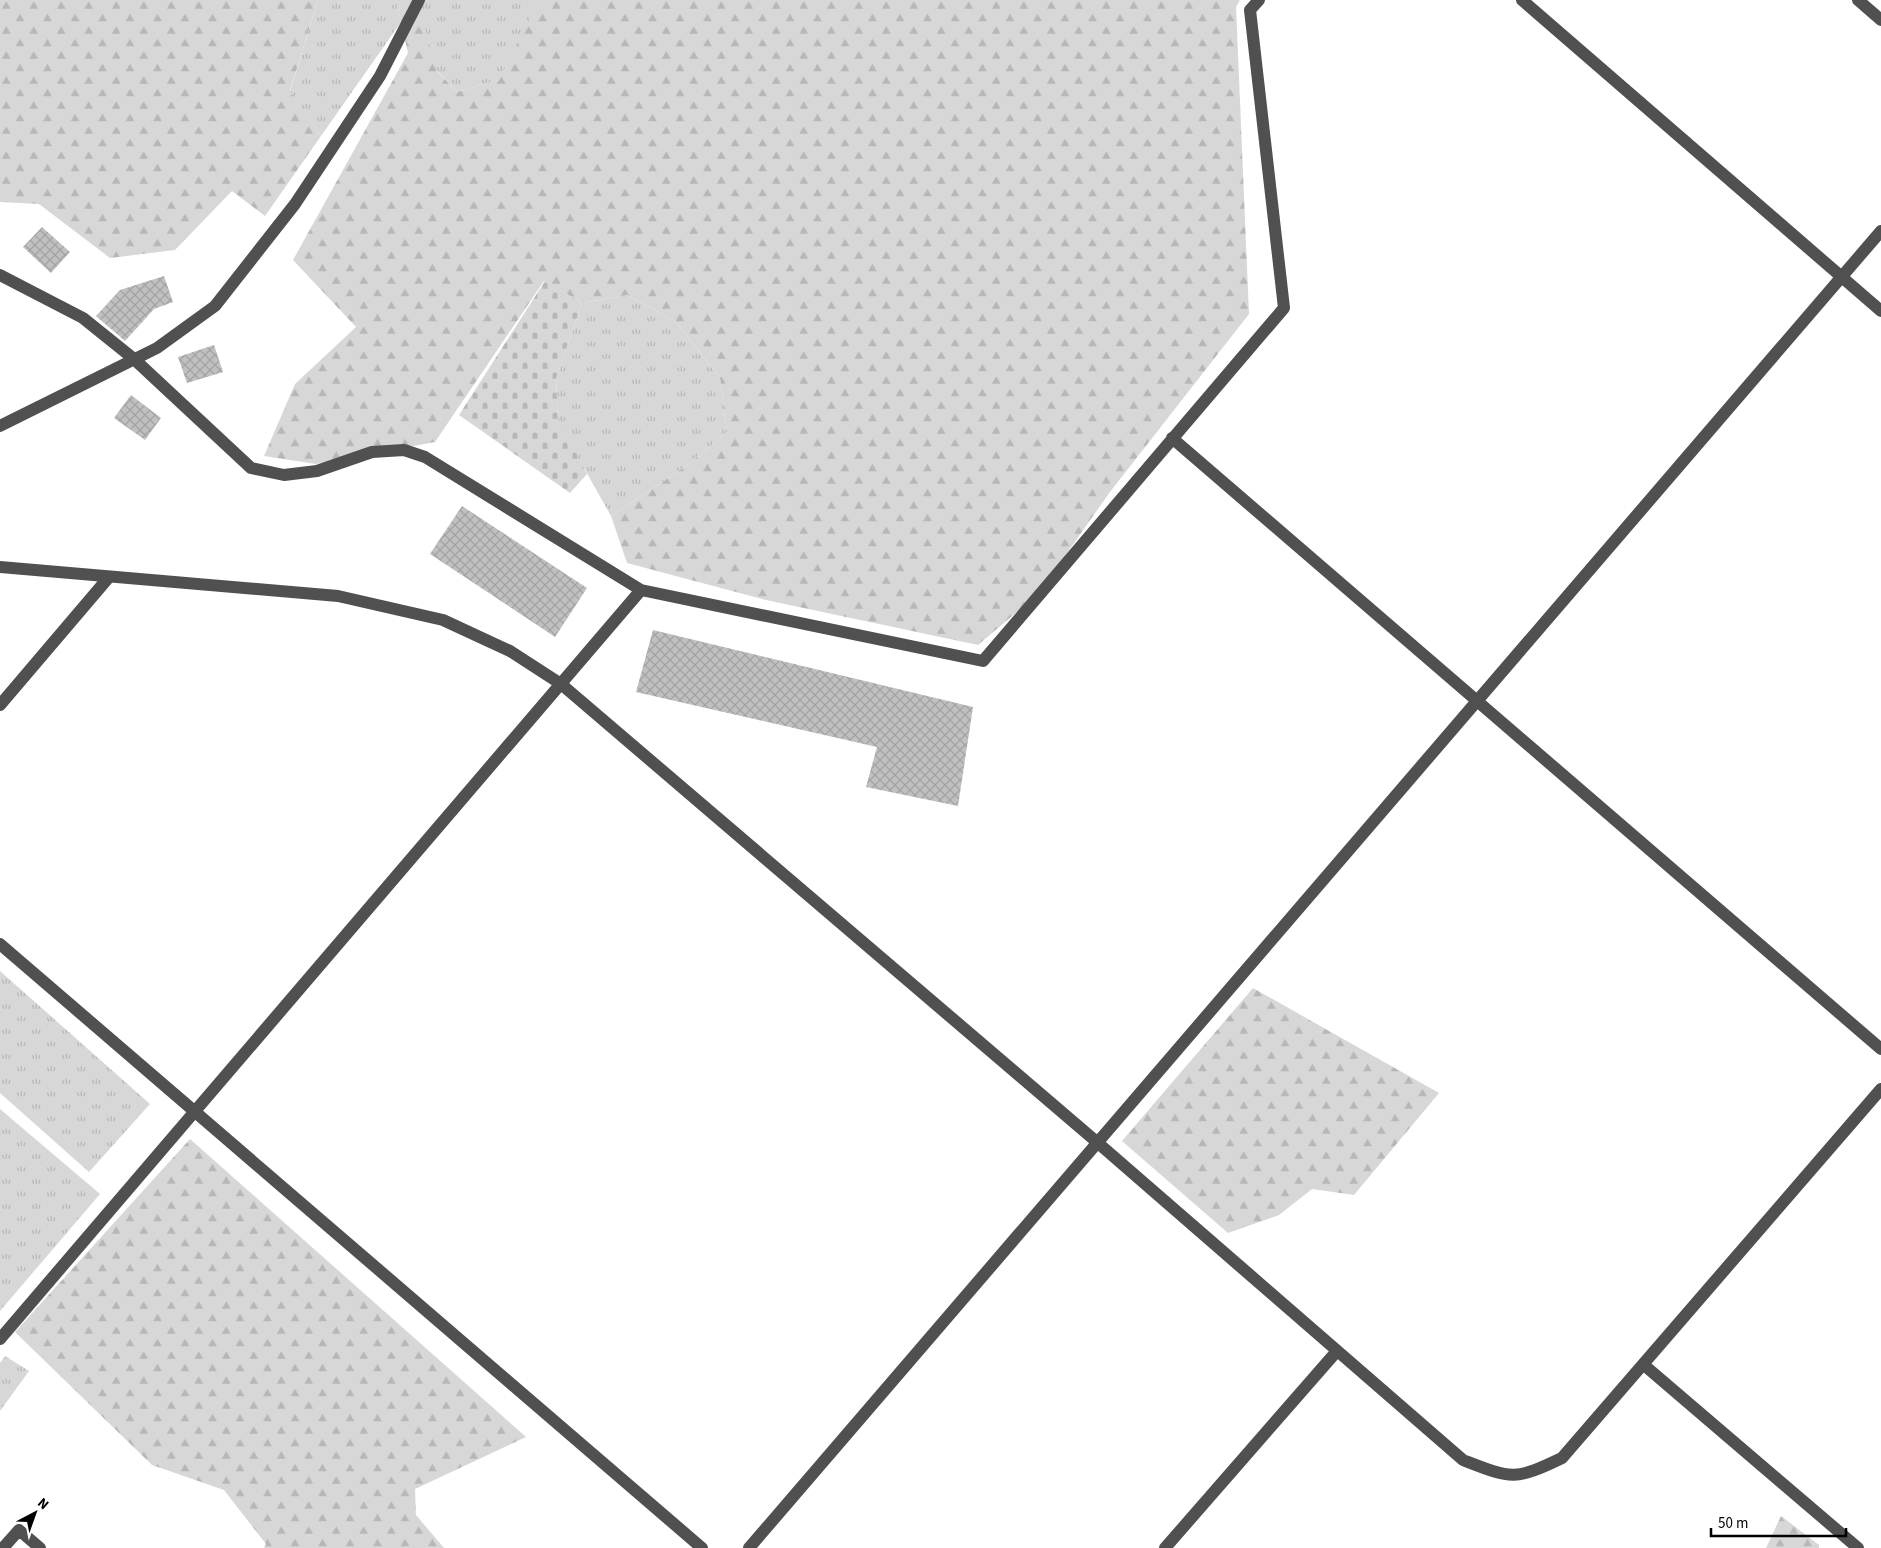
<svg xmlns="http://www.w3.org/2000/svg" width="1881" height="1548" font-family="'Source Sans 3',sans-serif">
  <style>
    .grass { fill: url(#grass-tufts) }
    .forest { fill: url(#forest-firs) }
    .cemetery { fill: url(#cemetery-stones) }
    .building { fill: url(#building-cross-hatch) }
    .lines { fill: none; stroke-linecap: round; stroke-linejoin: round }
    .minor { stroke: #505050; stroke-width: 12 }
  </style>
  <defs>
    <pattern id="grass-tufts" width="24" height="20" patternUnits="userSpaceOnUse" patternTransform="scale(1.25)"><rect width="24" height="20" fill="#d7d7d7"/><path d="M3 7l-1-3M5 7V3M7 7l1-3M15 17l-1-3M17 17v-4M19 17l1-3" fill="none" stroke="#b7b7b7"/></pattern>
    <pattern id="forest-firs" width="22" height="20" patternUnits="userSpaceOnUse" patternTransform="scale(1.25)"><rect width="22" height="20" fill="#d7d7d7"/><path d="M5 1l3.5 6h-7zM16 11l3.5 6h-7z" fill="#b7b7b7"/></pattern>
    <pattern id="cemetery-stones" width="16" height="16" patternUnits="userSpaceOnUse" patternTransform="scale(1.25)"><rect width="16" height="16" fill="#d7d7d7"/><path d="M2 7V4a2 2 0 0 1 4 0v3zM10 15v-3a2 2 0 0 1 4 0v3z" fill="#b7b7b7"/></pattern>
    <pattern id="building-cross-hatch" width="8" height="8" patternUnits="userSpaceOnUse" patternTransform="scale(1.25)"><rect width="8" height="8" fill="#c0c0c0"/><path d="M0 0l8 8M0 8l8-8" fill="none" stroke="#a3a3a3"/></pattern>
  </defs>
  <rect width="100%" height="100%" fill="#fff"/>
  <path class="grass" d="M 318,0 L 396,0 L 401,22 L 321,136 L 290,92 Z
    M 415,0 L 541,0 L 499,80 L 457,92 L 430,63 Z
    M 627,295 L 675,321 L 720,378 L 727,432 L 688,465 L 611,516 L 558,422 L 556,379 L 582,303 Z
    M 0,971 L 150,1104 L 89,1172 L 0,1093 Z
    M 0,1109 L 100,1194 L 0,1311 Z
    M 5,1356 L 29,1371 L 0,1411 L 0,1363 Z"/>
  <path class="forest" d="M 0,0 L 318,0 L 290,91 L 321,136 L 265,216 L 232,191 L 175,250 L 110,258 L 39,204 L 0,202 Z
    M 396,0 L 417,0 L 437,71 L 457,92 L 499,80 L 539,0 L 1240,0 L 1236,7 L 1249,314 L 1110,492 L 1038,594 L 978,645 L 766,600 L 627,563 L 611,516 L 688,465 L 727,432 L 720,378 L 675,321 L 627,295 L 582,303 L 544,281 L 435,442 L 316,464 L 264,456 L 295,384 L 356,327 L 293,260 L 408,53 Z
    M 1253,988 L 1439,1093 L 1354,1195 L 1312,1189 L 1279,1215 L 1228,1233 L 1122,1141 Z
    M 190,1139 L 526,1437 L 415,1489 L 416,1515 L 444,1548 L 264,1548 L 266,1544 L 224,1490 L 152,1465 L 15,1332 Z
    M 1781,1516 L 1819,1545 L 1819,1548 L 1766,1548 Z"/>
  <path class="cemetery" d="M 545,281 L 582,303 L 556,379 L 558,419 L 587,474 L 570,493 L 459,415 Z"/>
  <path class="building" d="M 42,227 L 70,252 L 51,273 L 23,247 Z
    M 164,276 L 173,302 L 154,309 L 125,341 L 96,316 L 120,290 Z
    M 214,345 L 223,372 L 187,383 L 178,357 Z
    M 131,395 L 161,418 L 145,440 L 114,418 Z
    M 462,506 L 587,588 L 555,637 L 430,554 Z
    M 653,630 L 973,707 L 958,806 L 866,787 L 877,747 L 636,692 Z"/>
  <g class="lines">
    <path class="minor" d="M 1522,0 L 1881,311
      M 1858,0 L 1881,20
      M 0,275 L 83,318 L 134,359 L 251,468 L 284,475 L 317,471 L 372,452 L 404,450 L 425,457 L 641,590 L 0,1339
      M 0,426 L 157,348 L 215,306 L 295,204 L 380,76 L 419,0
      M 1172,438 L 1881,1049
      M 0,567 L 338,596 L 443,620 L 510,651 L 561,684 L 1098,1143 L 1463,1460 C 1512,1479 1514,1481 1562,1458 L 1881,1089
      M 641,590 L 983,661 L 1284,308 L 1250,10 L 1259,0
      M 0,705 L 109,577
      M 0,944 L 702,1548
      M 1644,1365 L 1858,1548
      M 3,1548 L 19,1530 L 40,1548
      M 749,1548 L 1881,231
      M 1165,1548 L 1337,1351"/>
  </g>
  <g transform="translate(35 1513) rotate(41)" stroke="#ffffff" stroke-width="4" paint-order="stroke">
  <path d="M0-4L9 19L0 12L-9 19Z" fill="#000000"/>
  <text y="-8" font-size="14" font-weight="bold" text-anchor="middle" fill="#000000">N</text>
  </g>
  <path d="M1711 1528v8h135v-8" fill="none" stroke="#000000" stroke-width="2.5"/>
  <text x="1718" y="1528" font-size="15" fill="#000000" stroke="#ffffff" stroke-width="4" paint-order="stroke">50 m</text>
</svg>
